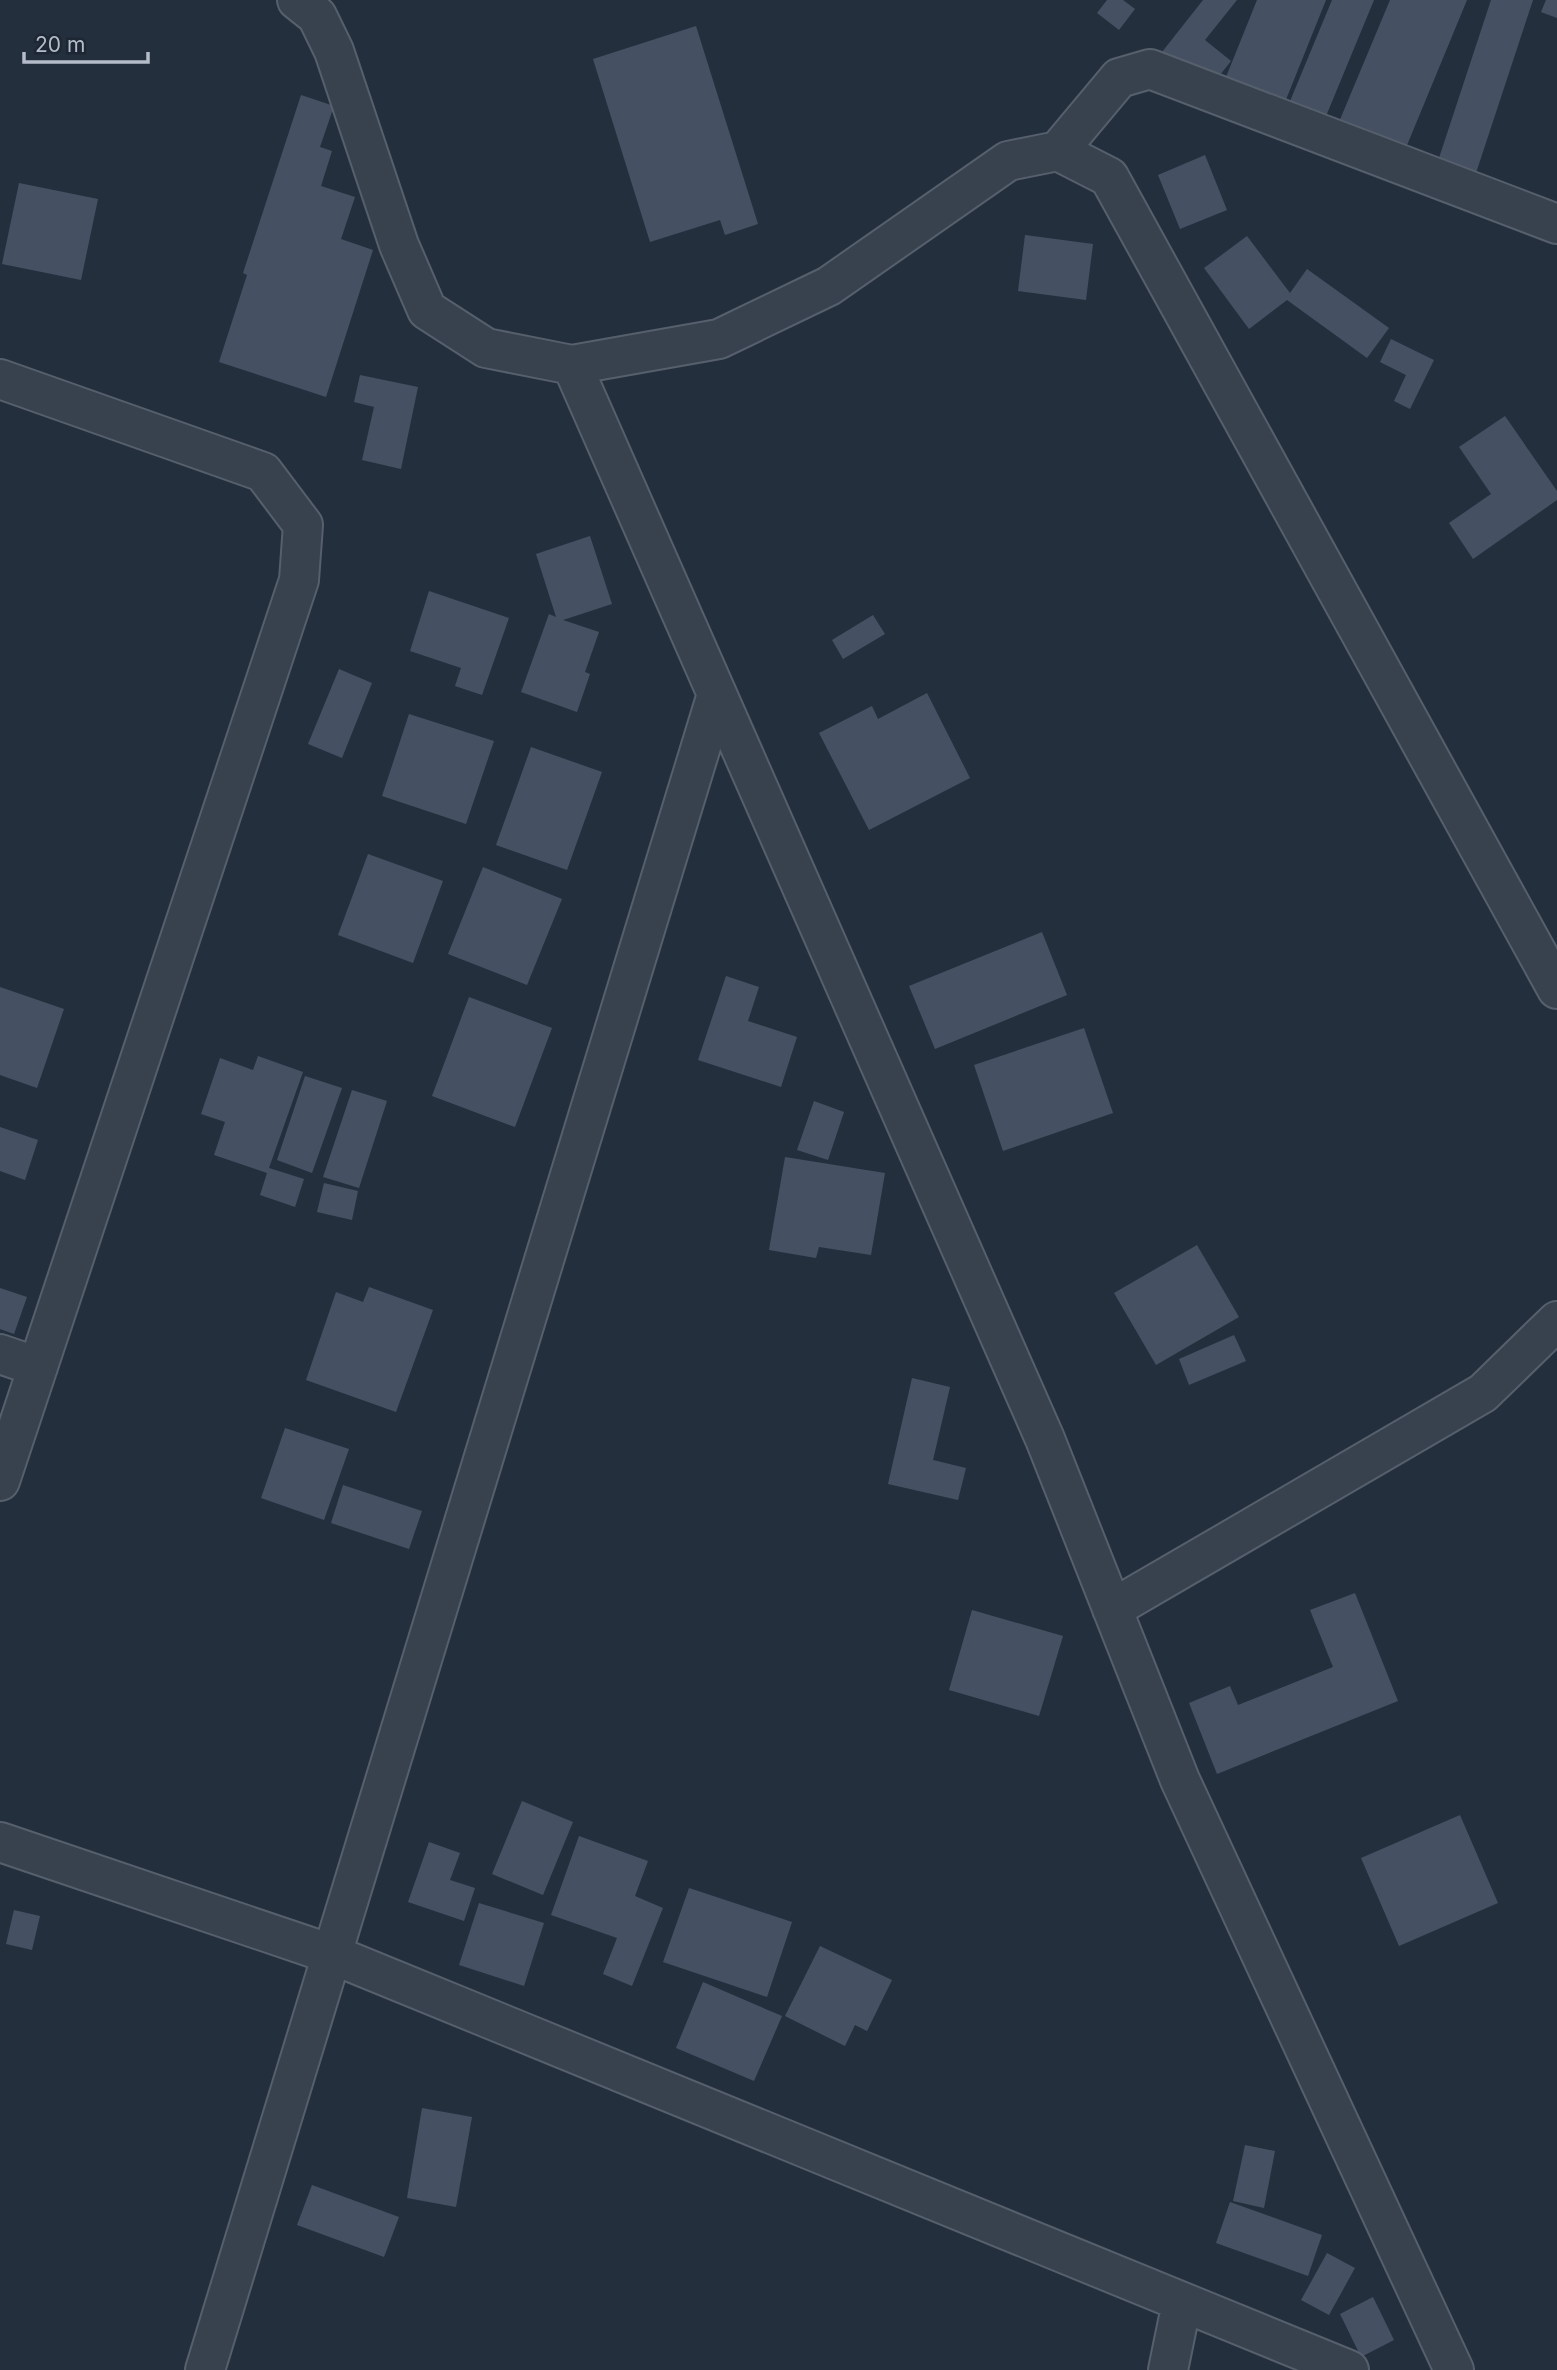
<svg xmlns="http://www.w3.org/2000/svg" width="1557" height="2370" font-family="Inter,sans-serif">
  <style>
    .building { fill: #455162 }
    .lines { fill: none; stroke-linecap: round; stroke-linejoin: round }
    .minor-casing { stroke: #565f6c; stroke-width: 42 }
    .minor { stroke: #38414e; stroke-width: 38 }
  </style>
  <rect width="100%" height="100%" fill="#242f3e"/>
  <path class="building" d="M 1107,0 L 1123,0 L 1135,9 L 1119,30 L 1097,13 Z
    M 1203,0 L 1237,0 L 1205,40 L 1231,61 L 1209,89 L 1162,52 Z
    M 1257,0 L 1326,0 L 1283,107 L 1224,82 Z
    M 1332,0 L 1374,0 L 1324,121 L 1288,106 Z
    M 1390,0 L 1467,0 L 1405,150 L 1339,122 Z
    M 1491,0 L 1533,0 L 1476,173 L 1438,161 Z
    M 1546,0 L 1557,0 L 1557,18 L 1541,12 Z
    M 696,26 L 758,224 L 725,235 L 720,220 L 650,242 L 593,59 Z
    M 301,95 L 334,106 L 320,147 L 332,151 L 321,186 L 355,197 L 341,239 L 373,250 L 326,397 L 219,362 L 247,275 L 243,273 Z
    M 1205,155 L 1227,210 L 1180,229 L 1158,175 Z
    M 19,183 L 98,199 L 81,280 L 2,264 Z
    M 1025,235 L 1093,244 L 1086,300 L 1018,291 Z
    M 1247,236 L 1290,293 L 1307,269 L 1389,328 L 1367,358 L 1287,300 L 1249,329 L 1204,268 Z
    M 1391,339 L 1434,360 L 1410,409 L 1394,401 L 1406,375 L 1380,362 Z
    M 360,375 L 418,387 L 401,469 L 362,460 L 374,407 L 354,402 Z
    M 1505,416 L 1557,491 L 1557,500 L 1473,559 L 1449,523 L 1491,494 L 1459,447 Z
    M 590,536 L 612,604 L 563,620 L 599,632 L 585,672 L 590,674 L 577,712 L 521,692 L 549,614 L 556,617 L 536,554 Z
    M 429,591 L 509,618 L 482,695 L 455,686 L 461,668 L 410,651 Z
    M 873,615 L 885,634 L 843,659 L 832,640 Z
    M 339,669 L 372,683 L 342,758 L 308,744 Z
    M 927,693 L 970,778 L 869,830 L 819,733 L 872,706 L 878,719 Z
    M 409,714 L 494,741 L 466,824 L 382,796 Z
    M 531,747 L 602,772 L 567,870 L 496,845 Z
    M 368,854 L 443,881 L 413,963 L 338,935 Z
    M 483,867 L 562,899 L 527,985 L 448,954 Z
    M 1042,932 L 1067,995 L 935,1049 L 909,986 Z
    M 726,976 L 759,987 L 748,1021 L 797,1037 L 781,1087 L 698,1060 Z
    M 0,987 L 64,1009 L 37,1088 L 0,1075 Z
    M 469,997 L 552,1028 L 515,1127 L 432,1096 Z
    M 1084,1028 L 1113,1113 L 1003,1151 L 974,1065 Z
    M 258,1056 L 303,1072 L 269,1168 L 304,1179 L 295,1207 L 260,1195 L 267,1173 L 214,1155 L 225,1122 L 201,1114 L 220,1058 L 253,1070 Z
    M 305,1076 L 342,1088 L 312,1173 L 277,1160 Z
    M 352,1090 L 387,1101 L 359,1188 L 323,1177 Z
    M 814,1101 L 844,1112 L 828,1160 L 797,1150 Z
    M 0,1127 L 38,1140 L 25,1180 L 0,1171 Z
    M 785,1157 L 885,1173 L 871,1255 L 819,1247 L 816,1258 L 769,1250 Z
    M 324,1183 L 358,1191 L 352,1220 L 317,1212 Z
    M 1197,1245 L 1239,1317 L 1156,1365 L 1114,1293 Z
    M 369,1287 L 433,1310 L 396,1412 L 306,1380 L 336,1292 L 363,1302 Z
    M 0,1288 L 27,1297 L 14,1334 L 0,1329 Z
    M 1234,1335 L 1246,1361 L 1189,1385 L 1179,1359 Z
    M 912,1378 L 950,1387 L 933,1460 L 966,1468 L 958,1500 L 888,1484 Z
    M 285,1428 L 349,1449 L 324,1520 L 261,1498 Z
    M 343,1485 L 422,1511 L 409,1549 L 331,1523 Z
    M 1355,1593 L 1398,1701 L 1217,1774 L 1189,1703 L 1230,1686 L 1238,1705 L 1333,1667 L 1310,1610 Z
    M 972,1610 L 1063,1636 L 1039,1716 L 949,1690 Z
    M 522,1801 L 573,1822 L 543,1895 L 492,1874 Z
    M 1460,1815 L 1498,1903 L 1399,1946 L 1361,1858 Z
    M 579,1836 L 648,1861 L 635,1896 L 663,1908 L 632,1986 L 603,1974 L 617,1938 L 551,1915 Z
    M 429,1842 L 460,1853 L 450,1880 L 475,1888 L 464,1921 L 408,1902 Z
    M 689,1888 L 792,1922 L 767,1997 L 663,1962 Z
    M 479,1903 L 544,1923 L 524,1986 L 459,1965 Z
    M 14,1910 L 40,1916 L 32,1950 L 6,1944 Z
    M 820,1946 L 892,1980 L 867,2031 L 855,2025 L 845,2046 L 785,2016 Z
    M 703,1982 L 782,2016 L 754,2081 L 676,2048 Z
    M 422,2108 L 472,2117 L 456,2207 L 407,2198 Z
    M 1245,2145 L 1275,2151 L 1264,2208 L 1233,2201 Z
    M 312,2185 L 399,2217 L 384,2257 L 297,2225 Z
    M 1230,2202 L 1322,2235 L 1308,2276 L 1216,2243 Z
    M 1327,2253 L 1355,2268 L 1329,2315 L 1301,2300 Z
    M 1373,2297 L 1394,2340 L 1361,2357 L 1340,2314 Z"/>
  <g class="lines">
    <g class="minor-casing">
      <path id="minor" d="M 297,0 L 317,16 L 334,51 L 399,245 L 427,310 L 486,348 L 572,365 L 719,339 L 829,286 L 1008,161 L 1058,151 L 1109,177 L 1557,989
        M 1058,151 L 1119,78 L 1150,69 L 1557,224
        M 572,365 L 1045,1439 L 1180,1780 L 1454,2370
        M 0,379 L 263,472 L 303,525 L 299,580 L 0,1481
        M 0,1354 L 38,1367
        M 1112,1609 L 1483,1393 L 1557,1321
        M 0,1842 L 331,1954 L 1349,2370
        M 205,2370 L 717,694
        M 1168,2370 L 1182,2302"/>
    </g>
    <use href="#minor" class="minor"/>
  </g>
  <path d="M24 52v10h124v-10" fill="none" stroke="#b4bcc9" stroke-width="3.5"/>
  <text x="35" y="52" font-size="21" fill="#b4bcc9" stroke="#1d2633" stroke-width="5" paint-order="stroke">20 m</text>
</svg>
